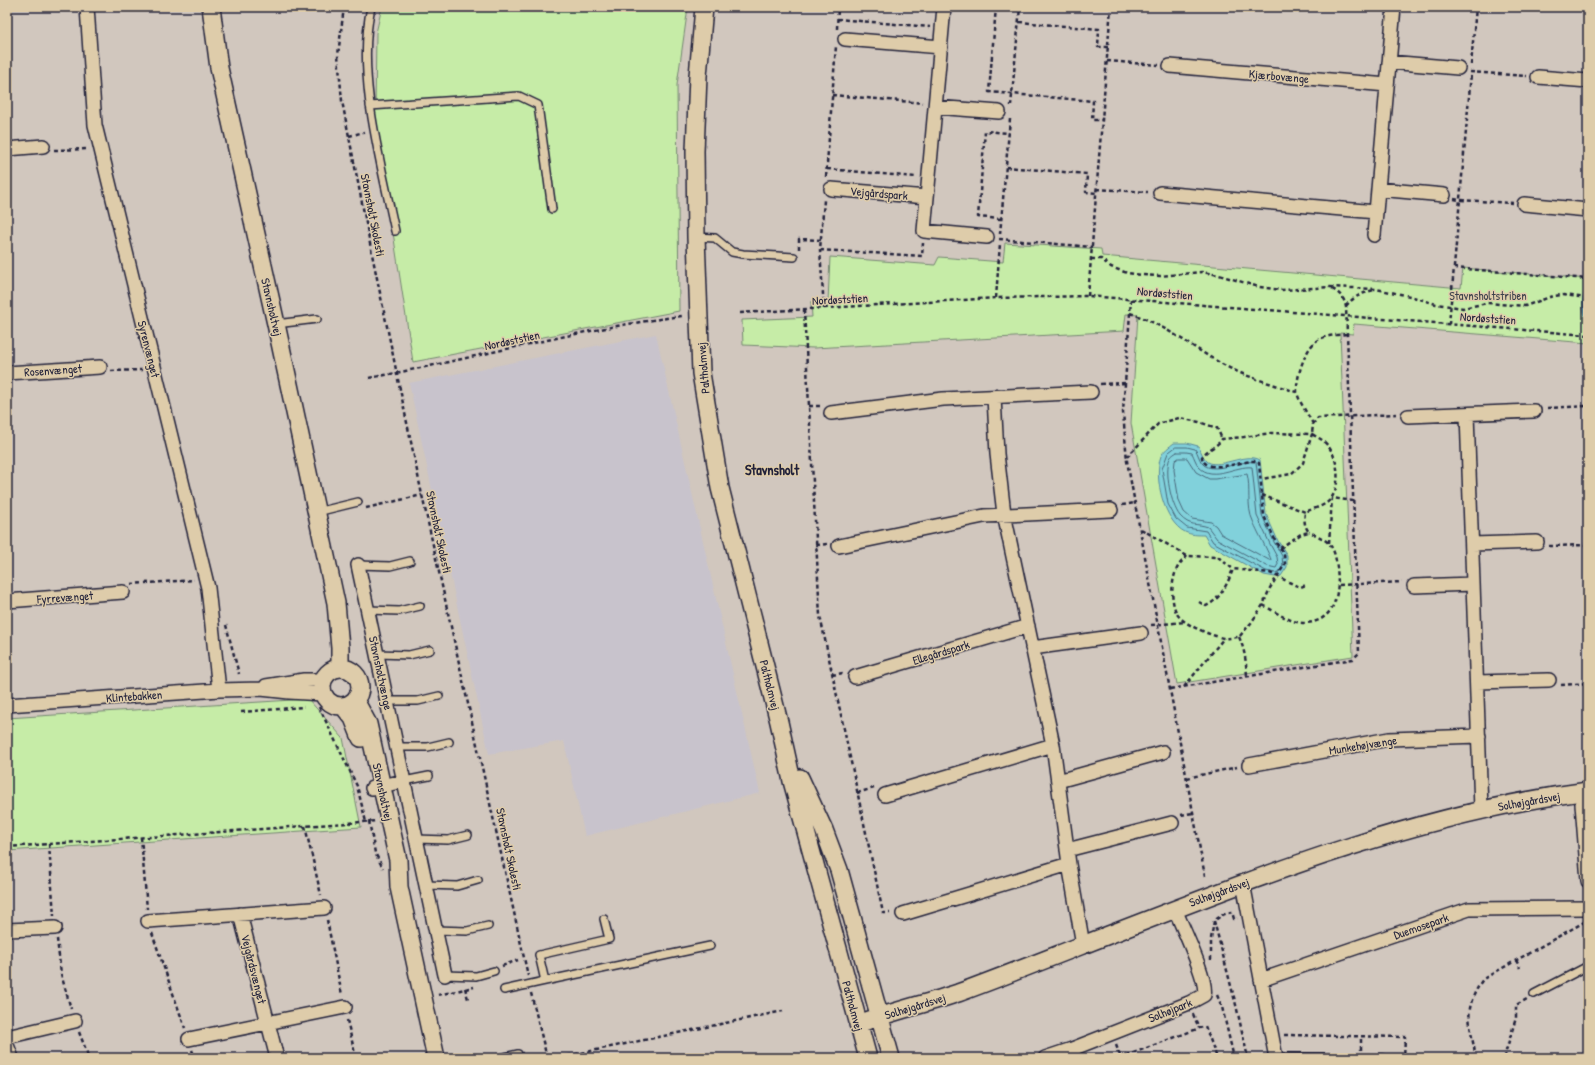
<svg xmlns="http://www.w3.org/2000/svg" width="1595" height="1065" font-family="'Patrick Hand',sans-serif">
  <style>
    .built { fill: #c8c3cc }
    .green { fill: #c6eca7; stroke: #748771 }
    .water { fill: #81d1db; stroke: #5b8b9b }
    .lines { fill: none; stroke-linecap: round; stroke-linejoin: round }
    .shore { stroke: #48687b; stroke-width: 1 }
    .stream { stroke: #5b8b9b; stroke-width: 4 }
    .service-casing { stroke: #22223b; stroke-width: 10 }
    .minor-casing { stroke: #22223b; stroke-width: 16 }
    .tertiary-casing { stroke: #22223b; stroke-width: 20 }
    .path { stroke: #22223b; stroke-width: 2.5; stroke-dasharray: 4 3; stroke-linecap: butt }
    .service { stroke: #deccaa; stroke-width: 7 }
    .minor { stroke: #deccaa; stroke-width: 13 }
    .tertiary { stroke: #deccaa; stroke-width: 17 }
    .labels { text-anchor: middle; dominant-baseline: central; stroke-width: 3; stroke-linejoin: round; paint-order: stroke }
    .street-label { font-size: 12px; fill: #22223b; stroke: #deccaa }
    .park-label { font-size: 12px; fill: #3b404b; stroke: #deccaa }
    .quarter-label { font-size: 14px; font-weight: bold; fill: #22223b; stroke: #deccaa }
  </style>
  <rect width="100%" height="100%" fill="#d1c7be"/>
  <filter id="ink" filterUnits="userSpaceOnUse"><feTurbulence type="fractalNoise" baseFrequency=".025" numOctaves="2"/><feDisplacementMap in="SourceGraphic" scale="8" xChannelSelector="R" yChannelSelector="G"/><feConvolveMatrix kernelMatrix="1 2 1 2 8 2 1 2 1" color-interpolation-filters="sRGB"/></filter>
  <g filter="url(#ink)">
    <path class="built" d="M 656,334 L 760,793 L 585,836 L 564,741 L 489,754 L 409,383 Z"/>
    <path class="green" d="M 382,7 L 688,7 L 677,85 L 679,311 L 413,362 L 375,116 L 376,33 Z
      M 1005,243 L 1101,249 L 1102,256 L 1461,288 L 1463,268 L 1588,279 L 1588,343 L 1354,324 L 1353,334 L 1340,333 L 1353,656 L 1177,684 L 1131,423 L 1138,315 L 1126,314 L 1124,331 L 814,348 L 743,345 L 742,320 L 812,317 L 811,302 L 828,302 L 830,257 L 935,265 L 939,257 L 1003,262 Z
      M 308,699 L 343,738 L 361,827 L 7,851 L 7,718 Z"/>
    <path class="water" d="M 1174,443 L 1187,443 L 1198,446 C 1201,450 1202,456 1206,460 C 1215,472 1246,451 1260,460 L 1266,514 L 1278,541 L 1287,555 L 1287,567 L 1281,576 L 1275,577 L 1264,575 L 1210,545 L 1204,535 C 1198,535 1191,535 1185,532 C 1164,522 1153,477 1161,456 C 1164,450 1169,447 1174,443 Z"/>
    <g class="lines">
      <path class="shore" d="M 1176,447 L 1187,447 L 1195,449 C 1198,453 1199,459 1202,463 C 1212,476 1242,459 1256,462 L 1262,515 L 1274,542 L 1282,556 L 1283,566 L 1279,572 L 1275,573 L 1266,571 L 1213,542 L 1206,531 L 1187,528 L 1176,519 L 1168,504 L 1162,469 L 1168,453 Z
        M 1177,452 L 1186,452 L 1192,453 C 1194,457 1196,463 1199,467 C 1213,482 1236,465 1252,467 L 1257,516 L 1270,544 L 1277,557 L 1278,564 L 1276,568 L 1267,566 L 1217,539 L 1208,527 C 1197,523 1190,527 1180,516 C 1171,505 1164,471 1170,458 C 1172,455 1174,454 1177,452 Z
        M 1179,458 L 1187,458 L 1196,472 L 1209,479 L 1215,479 L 1247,474 C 1251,488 1246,507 1253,521 C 1255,527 1271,557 1271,560 L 1269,560 L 1221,534 L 1216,526 L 1211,522 L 1192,519 L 1184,512 L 1179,501 L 1174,470 L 1175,461 Z"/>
      <path class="stream" d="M 1588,290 C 1582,297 1584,312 1588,319"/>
      <g class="service-casing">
        <path id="service" d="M 371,7 C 356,76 381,162 395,231
          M 370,106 L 519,96 L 538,105 L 552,209
          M 696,237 L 715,238 L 732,252 L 743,254 L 794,257
          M 276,324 L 317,319
          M 317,512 L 358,502
          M 358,565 L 390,566 L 410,561
          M 368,610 L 399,611 L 420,606
          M 378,654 L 409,655 L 430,650
          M 387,701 L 418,701 L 439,696
          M 397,747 L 428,747 L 449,742
          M 404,781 L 429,776
          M 416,839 L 448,840 L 468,835
          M 426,885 L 457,886 L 478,880
          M 435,930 L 467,931 L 488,926
          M 445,975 L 476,976 L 494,971
          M 545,981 L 710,946
          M 504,990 L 545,981 L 539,955 L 609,939 L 604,919
          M 1534,994 L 1588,966
          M 1276,1057 L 1382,1058
          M 500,1058 L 518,1054"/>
      </g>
      <g class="minor-casing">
        <path id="minor" d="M 87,7 L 95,125 L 208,588 L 219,690
          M 944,7 L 924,231 L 987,237
          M 845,39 L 941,47
          M 1389,62 L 1458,68
          M 1170,66 L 1387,85
          M 1538,77 L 1588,81
          M 935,107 L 999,112
          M 7,149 L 43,146
          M 831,189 L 927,197
          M 1378,189 L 1444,195
          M 1160,193 L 1376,212
          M 1524,204 L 1588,210
          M 1374,235 L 1394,7
          M 7,373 L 100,367
          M 994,397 L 997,454 L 1004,514 L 1053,745 L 1069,864 L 1083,945
          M 831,413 L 943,399 L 1091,392
          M 1467,414 L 1481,809
          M 1408,416 L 1534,411
          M 1472,544 L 1537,542
          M 839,546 L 984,516 L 1111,510
          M 358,565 L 445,975
          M 1414,586 L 1473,584
          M 7,601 L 123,592
          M 1032,648 L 1141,633
          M 855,677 L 1028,626
          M 1477,682 L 1549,680
          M 266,686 L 304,680 L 322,680
          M 7,705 L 219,690 L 261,689 L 289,692 L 323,694
          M 1249,765 L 1389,739 L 1479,736
          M 1058,781 L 1163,752
          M 372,788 L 404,781
          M 1581,791 L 1588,881
          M 885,795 L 1053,745
          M 1067,850 L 1172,823
          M 1243,883 L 1276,1058
          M 240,914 L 277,1058
          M 903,914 L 1069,864
          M 148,921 L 324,908
          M 7,930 L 55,928
          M 1261,980 L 1469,909 L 1588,908
          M 7,1037 L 75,1021
          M 189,1039 L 345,1007
          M 7,1045 L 12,1058
          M 1045,1058 L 1072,1049
          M 1075,1058 L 1072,1049 L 1189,1003 L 1204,995 C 1209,981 1181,925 1175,909"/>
      </g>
      <g class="tertiary-casing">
        <path id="tertiary" d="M 211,7 L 219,68 L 276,324 L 336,603 L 340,648 L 340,667
          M 704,7 L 698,76 L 695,151 L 696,237 L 701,373 L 720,488 L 779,722 L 792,781 L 868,1058
          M322 687a19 19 0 1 1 38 0a19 19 0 1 1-38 0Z
          M 355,700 L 368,724 L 398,860 L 399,887 L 436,1058
          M 343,706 L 353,718 L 361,738
          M 800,778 L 824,830 L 839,870 L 891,1058
          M 858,1024 C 891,1012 925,1004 958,993 C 999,978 1039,962 1080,946 C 1246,882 1411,814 1588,791"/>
      </g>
      <path class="path" d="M 344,7 L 338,55 L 342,101 L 373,259 L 422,495 L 528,976
        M 996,7 L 989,92 L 1093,101 L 1092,120 L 1102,120
        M 837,19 L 930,27
        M 1019,22 L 1099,29 L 1098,47 L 1108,47
        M 837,29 L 838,7
        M 1107,61 L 1159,65
        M 1471,65 L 1476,7
        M 1470,72 L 1527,76
        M 832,95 L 923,103
        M 1011,106 L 1020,7
        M 349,136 L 364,132
        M 54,150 L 89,149
        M 1006,167 L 1087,174 L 1086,192 L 1097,193
        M 827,169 L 916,177
        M 826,177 L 836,46
        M 1097,189 L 1148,192
        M 1454,199 L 1460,200 L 1513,203
        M 1001,219 L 978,217 L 985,131 L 1009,133
        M 1000,234 L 1010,119
        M 999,239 L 1092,247
        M 799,249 L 799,239 L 821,240
        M 820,250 L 922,256 L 923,243
        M 1091,259 L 1101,259 L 1111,267 L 1127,273 L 1142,275 L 1160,276 L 1202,272 L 1219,275 L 1259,287 L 1282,290 L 1330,287 L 1376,289 L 1410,296 L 1436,304 L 1463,308 L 1487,303 L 1525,306 L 1553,296 L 1563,295 L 1588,298
        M 1454,268 L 1588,279
        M 1088,296 L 1111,7
        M 996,298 L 1000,243
        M 1131,299 L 1123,412 L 1127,461 L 1205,876
        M 1346,306 C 1353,297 1362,293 1374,290
        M 824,309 L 820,250 L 824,200
        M 804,310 L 820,616 L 883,913 L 890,913
        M 740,313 L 996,298 L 1088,296 L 1588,335
        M 1130,313 C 1170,326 1200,355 1238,372 C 1257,380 1277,385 1296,392
        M 1449,324 L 1471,74
        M 111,371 L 142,370
        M 369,378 C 474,359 577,329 682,316
        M 1100,384 L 1125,383
        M 809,406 L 821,406
        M 1547,408 L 1588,406
        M 1313,424 C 1309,416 1297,399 1297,391 C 1296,377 1306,344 1320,339 C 1328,335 1338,335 1347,334
        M 1127,457 L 1158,424 L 1179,418 L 1199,422 L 1217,428 L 1222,439
        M 1262,495 L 1305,512 C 1314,508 1327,506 1332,497 C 1342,481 1338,452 1322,440 C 1319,438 1315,436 1312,434 L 1313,424 L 1318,418 L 1396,414
        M 1122,505 L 1135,503
        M 366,508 L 422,495
        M 1141,529 L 1187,556 L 1218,557 L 1233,569 L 1270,573 L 1295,585 L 1301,587 L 1306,585
        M 1329,543 L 1332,498 L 1353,501
        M 816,545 L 828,544
        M 1549,546 L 1588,545
        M 1280,548 L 1301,534 L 1309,532 C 1304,526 1304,520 1305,512
        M 1187,556 C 1185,559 1181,562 1179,565 C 1171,577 1170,601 1177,614 C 1184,625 1210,635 1223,638 C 1228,639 1234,637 1239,637 L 1251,623 L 1263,605 L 1270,588 L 1285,564 L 1284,554 L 1277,544 L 1264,516 L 1259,463 L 1256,461 L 1251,461 C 1238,463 1204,474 1202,457 C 1207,449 1217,447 1222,439 L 1244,437 L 1271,433 L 1312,434 L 1303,463 L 1291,474 L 1262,479
        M 131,584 L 194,580
        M 1339,585 L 1402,582
        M 1199,602 L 1206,606 C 1220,600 1228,583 1233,569
        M 1263,605 C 1276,612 1290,623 1305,623 C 1336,622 1340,592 1337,568 C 1336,560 1335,551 1330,545 C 1326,539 1316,535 1309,532
        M 226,625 L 239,674
        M 1151,625 L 1185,622
        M 1239,637 C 1245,650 1246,662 1247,676
        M 832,675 L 843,673
        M 1561,685 L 1588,683
        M 1184,687 L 1224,638
        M 1170,689 L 1353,659 L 1359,653 L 1346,307 C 1344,296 1338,292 1329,287
        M 319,707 L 357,786 L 366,822
        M 241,712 L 304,707
        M 1187,778 L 1237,767
        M 857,793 L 874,788
        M 1181,815 L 1193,813
        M 369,821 L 375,853 L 383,868
        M 305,826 L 321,895
        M 141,837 L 147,909
        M 49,844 L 54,916
        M 7,847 L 376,821
        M 327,920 L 342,995
        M 1214,921 L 1236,1005 L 1248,1058
        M 152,933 L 185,1028
        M 57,939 L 61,974 L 71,1009
        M 1211,960 L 1211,939 L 1214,921 L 1222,915 L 1232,912 L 1234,919 L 1237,918
        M 1516,960 L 1520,968
        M 502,966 L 518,960
        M 465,988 L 468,999
        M 531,993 L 547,1058
        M 438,995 L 474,987
        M 1217,995 L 1222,1007 L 1234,1058
        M 1193,1014 L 1199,1028
        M 347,1020 L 356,1058
        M 79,1032 L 89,1058
        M 1284,1035 L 1405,1037 L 1404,1058
        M 1116,1045 L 1121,1058
        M 192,1050 L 195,1058
        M 1361,1050 L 1361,1036
        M 547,1058 L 558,1058 L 783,1011
        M 1120,1058 L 1205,1026 L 1217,1058
        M 1223,1058 L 1234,1055
        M 1476,1058 C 1470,1023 1462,1010 1483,979 L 1586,921
        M 1506,1058 L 1505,1054 L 1516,1018 L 1516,1005 L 1527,999"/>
      <use href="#service" class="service"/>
      <use href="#minor" class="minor"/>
      <use href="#tertiary" class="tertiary"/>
    </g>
  </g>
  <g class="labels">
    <g class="street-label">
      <text transform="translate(1279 76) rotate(5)">Kjærbovænge</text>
      <text transform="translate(879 193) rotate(5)">Vejgårdspark</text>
      <text transform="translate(373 215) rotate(79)">Stavnsholt Skolesti</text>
      <text transform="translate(1165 293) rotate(5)">Nordøststien</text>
      <text transform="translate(840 299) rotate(-3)">Nordøststien</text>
      <text transform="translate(272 307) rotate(77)">Stavnsholtvej</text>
      <text transform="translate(1488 318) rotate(4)">Nordøststien</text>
      <text transform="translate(512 340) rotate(-12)">Nordøststien</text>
      <text transform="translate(149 349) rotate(76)">Syrenvænget</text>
      <text transform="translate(703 368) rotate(-95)">Paltholmvej</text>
      <text transform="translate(53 370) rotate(-4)">Rosenvænget</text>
      <text transform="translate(439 532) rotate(78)">Stavnsholt Skolesti</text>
      <text transform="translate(65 597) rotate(-4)">Fyrrevænget</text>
      <text transform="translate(941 652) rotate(-17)">Ellegårdspark</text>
      <text transform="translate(381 673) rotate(78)">Stavnsholtvænge</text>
      <text transform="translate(770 685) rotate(76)">Paltholmvej</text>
      <text transform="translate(134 696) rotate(-4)">Klintebakken</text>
      <text transform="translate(1363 745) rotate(-9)">Munkehøjvænge</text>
      <text transform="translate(383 792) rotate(78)">Stavnsholtvej</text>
      <text transform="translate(1529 801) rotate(-10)">Solhøjgårdsvej</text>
      <text transform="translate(509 849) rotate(78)">Stavnsholt Skolesti</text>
      <text transform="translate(1219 892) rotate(-20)">Solhøjgårdsvej</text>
      <text transform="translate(1421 926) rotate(-19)">Duemosepark</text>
      <text transform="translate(254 969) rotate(76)">Vejgårdsvænget</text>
      <text transform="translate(853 1006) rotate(75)">Paltholmvej</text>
      <text transform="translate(915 1006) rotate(-17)">Solhøjgårdsvej</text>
      <text transform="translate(1170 1010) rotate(-22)">Solhøjpark</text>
    </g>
    <g class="park-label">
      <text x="1488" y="295">Stavnsholtstriben</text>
    </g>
    <g class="quarter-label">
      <text x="772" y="469">Stavnsholt</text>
    </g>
  </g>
  <rect width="1595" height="1065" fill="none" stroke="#deccaa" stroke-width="24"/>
  <rect x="12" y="12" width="1571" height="1041" fill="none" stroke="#22223b" stroke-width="1.5" filter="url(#ink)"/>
</svg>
